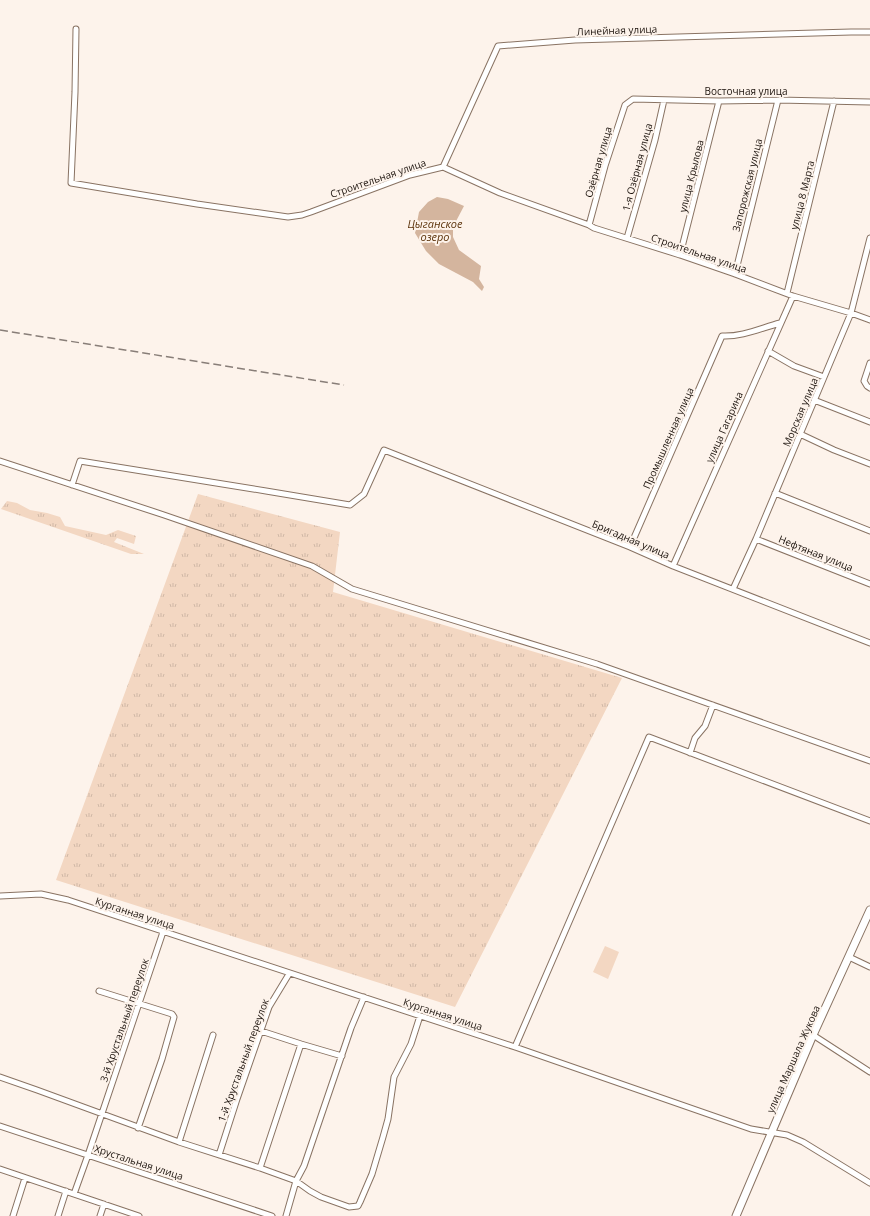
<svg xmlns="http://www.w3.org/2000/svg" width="870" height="1216" font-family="'Open Sans',sans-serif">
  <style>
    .grass { fill: url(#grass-tufts) }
    .pitch { fill: #f3d7c2 }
    .water { fill: #d4b59e }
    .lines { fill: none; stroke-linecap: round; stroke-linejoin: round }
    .minor-casing { stroke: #897363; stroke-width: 7 }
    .major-casing { stroke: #897363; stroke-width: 9 }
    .minor { stroke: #fff; stroke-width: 5 }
    .major { stroke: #fff; stroke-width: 7 }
    .rail { stroke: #887e78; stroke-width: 1.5; stroke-dasharray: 8 4; stroke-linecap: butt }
    .labels { text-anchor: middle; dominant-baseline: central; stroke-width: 4; stroke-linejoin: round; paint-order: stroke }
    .street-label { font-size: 10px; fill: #1c130d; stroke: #fdf3eb }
    .water-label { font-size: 11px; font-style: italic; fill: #5c330b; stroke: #fdf3eb }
  </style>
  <defs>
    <pattern id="grass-tufts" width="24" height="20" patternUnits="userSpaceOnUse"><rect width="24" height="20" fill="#f3d7c2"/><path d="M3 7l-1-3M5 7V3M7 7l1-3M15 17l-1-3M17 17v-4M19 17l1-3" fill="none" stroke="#d0b8a6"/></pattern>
  </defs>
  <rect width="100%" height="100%" fill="#fdf3eb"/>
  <path class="grass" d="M 198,494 L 340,532 L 333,592 L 622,678 L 455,1007 L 56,880 Z
    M 7,501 L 17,503 L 30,510 L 47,513 L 60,517 L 65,526 L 106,535 L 118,530 L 136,536 L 134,544 L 117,538 L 114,542 L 144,554 L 131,554 L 1,509 Z"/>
  <path class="pitch" d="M 605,946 L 619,952 L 608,979 L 593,972 Z"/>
  <path class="water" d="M 437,197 L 448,199 L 464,206 L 453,227 L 453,237 L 459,250 L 481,266 L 479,279 L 484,287 L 482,291 L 473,282 L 439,264 L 426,251 L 415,233 L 419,212 L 428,202 Z"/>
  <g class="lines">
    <g class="minor-casing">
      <path id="minor" d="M 76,29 L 75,92 L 71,183 L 197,204 L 288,217 L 302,215 L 311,212 L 410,175 L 443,167 L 500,193 L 589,225 L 594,228 L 680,255 L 735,274 L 793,296 L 851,313 L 870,320
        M 443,167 L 498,46 L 575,40 L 851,32 L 870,32
        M 589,225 L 605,166 L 625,105 L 633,99 L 719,101 L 778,100 L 870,102
        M 627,238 L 655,140 L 664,100
        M 680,255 L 719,101
        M 735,274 L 778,100
        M 787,293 L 834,101
        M 768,351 L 794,366 L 824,377
        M 870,363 L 864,381 L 867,386 L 870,388
        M 814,400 L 870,422
        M 800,434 L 834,450 L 870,464
        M 0,461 L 164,515 L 312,566 L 352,589 L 597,664 L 870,761
        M 72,485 L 80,461 L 266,491 L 350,505 L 364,494 L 384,450 L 630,547 L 673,566 L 870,643
        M 775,493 L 870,531
        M 756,539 L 870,584
        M 630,547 L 722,336 C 742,337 761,328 780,323
        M 673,566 L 793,296
        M 733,589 L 756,539 L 851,313 L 870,238
        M 690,753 L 695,738 L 705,726 L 713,705
        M 0,896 L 41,894 L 68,900 L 515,1047 L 751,1129 L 787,1135 L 803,1142 L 870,1183
        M 849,957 L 870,967
        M 99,991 L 172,1014 L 174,1017 L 162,1059 L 138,1128
        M 261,1031 L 301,1044
        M 813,1035 L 870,1072
        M 515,1047 L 649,737 L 870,821
        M 0,1077 L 37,1090 L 179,1142 L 260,1168 L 296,1181 L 310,1191 L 321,1197 L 349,1207 L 358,1206 L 360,1202 L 372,1174 L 383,1137 L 388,1119 L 394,1077 L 411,1044 L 420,1016
        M 0,1126 L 272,1216
        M 179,1142 L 213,1035
        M 219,1155 L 237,1099 L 269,1007 L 289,974
        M 260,1168 L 301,1044 L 342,1056
        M 0,1169 L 139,1216
        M 74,1194 L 88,1155 L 163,932
        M 13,1216 L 25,1178
        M 58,1216 L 66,1191
        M 100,1216 L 104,1204
        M 286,1216 L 296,1181 L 304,1166 L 351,1028 L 364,997"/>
    </g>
    <g class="major-casing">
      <path id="major" d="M 736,1216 L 813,1035 L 870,910"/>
    </g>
    <use href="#minor" class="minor"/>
    <use href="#major" class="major"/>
    <path class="rail" d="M 0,330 L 344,385"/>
  </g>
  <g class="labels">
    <g class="street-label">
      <text transform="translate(617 30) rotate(-2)">Линейная улица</text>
      <text x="746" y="91">Восточная улица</text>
      <text transform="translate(598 162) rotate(-74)">Озёрная улица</text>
      <text transform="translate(637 167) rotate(-75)">1-я Озёрная улица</text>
      <text transform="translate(691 176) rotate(-76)">улица Крылова</text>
      <text transform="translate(378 178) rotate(-19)">Строительная улица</text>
      <text transform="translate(747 185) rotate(-76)">Запорожская улица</text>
      <text transform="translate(802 195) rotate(-76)">улица 8 Марта</text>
      <text transform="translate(699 253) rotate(19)">Строительная улица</text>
      <text transform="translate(800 412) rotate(-67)">Морская улица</text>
      <text transform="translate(724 427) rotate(-66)">улица Гагарина</text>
      <text transform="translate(668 438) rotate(-66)">Промышленная улица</text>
      <text transform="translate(631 539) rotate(23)">Бригадная улица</text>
      <text transform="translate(816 553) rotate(22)">Нефтяная улица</text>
      <text transform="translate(135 913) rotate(18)">Курганная улица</text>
      <text transform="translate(443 1014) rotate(18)">Курганная улица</text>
      <text transform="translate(124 1020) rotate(-71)">3-й Хрустальный переулок</text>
      <text transform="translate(793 1059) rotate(-66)">улица Маршала Жукова</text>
      <text transform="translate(243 1060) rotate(-70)">1-й Хрустальный переулок</text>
      <text transform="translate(139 1162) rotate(18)">Хрустальная улица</text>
    </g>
    <g class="water-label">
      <text x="435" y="223">Цыганское<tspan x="435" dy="13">озеро</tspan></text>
    </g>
  </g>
</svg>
